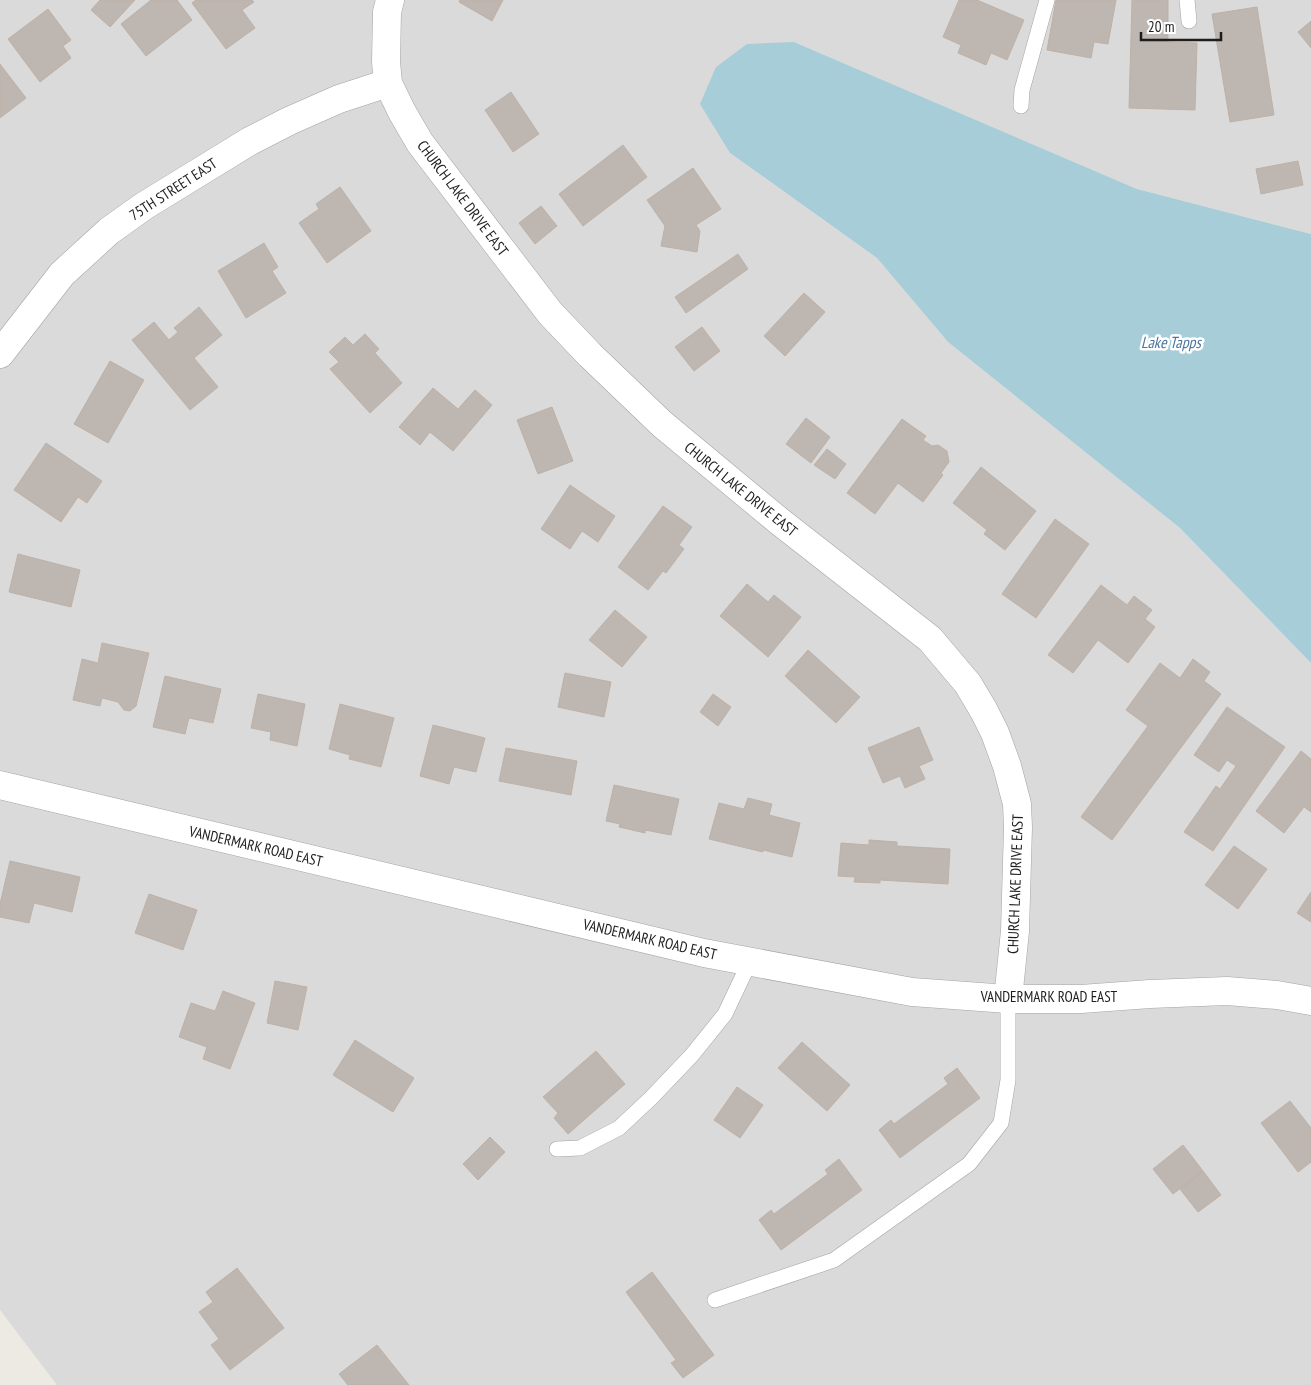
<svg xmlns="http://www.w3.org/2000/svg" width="1311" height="1385" font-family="'PT Sans Narrow',sans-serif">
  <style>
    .residential { fill: #dbdada }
    .water { fill: #a6cdd8 }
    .building { fill: #beb6b0; stroke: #beb1a7 }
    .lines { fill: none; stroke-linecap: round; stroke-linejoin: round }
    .service-casing { stroke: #a4a4a4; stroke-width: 16 }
    .minor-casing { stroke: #a4a4a4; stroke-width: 29 }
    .tertiary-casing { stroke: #a4a4a4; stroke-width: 29 }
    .service { stroke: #fff; stroke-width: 15 }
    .minor { stroke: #fff; stroke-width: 28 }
    .tertiary { stroke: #fff; stroke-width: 28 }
    .labels { text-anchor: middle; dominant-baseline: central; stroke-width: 5; stroke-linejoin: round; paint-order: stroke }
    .street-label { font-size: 15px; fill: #1d1d1d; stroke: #fff }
    .water-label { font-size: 16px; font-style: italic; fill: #4d769f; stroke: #fff }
  </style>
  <rect width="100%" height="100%" fill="#edeae3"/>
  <path class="residential" d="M 0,0 L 1311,0 L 1311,234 L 1137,189 L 794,42 L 730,153 L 877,258 L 948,342 L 1180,528 L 1311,663 L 1311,1385 L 57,1385 L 0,1310 Z"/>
  <path class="water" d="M 794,42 L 1137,189 L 1311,234 L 1311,663 L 1180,528 L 948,342 L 877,258 L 730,153 L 700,104 L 716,67 L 747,44 Z"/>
  <path class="building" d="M 100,0 L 135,0 L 110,27 L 91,10 Z
    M 151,0 L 177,0 L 192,20 L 146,56 L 121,24 Z
    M 196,0 L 252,0 L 254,2 L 242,10 L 255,28 L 226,49 L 192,3 Z
    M 460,0 L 503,0 L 492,21 L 459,2 Z
    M 959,0 L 977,0 L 1024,20 L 1007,60 L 991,53 L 986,65 L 958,53 L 961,45 L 943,37 Z
    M 1056,0 L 1116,0 L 1108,44 L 1094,42 L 1091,58 L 1047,50 Z
    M 1132,0 L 1168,0 L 1168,42 L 1197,43 L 1195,110 L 1129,108 Z
    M 1257,7 L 1274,115 L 1230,122 L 1212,14 Z
    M 48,9 L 71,40 L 63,46 L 71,58 L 40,82 L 8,39 Z
    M 1311,21 L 1311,48 L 1298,32 Z
    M 0,64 L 26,98 L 0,118 Z
    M 511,92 L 539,134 L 513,152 L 485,110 Z
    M 623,145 L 647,177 L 583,226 L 559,194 Z
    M 1298,161 L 1303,185 L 1261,194 L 1256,169 Z
    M 693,168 L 721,209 L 696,225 L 700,231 L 697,252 L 661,246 L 665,226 L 647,200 Z
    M 340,187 L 371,231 L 327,263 L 299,223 L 319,209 L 316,204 Z
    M 541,206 L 557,226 L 535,244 L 519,223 Z
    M 264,243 L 278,267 L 272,271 L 286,293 L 246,318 L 218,271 Z
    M 738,254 L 748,269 L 686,313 L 675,297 Z
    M 804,293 L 825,312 L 785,356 L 764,336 Z
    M 199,307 L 222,335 L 194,358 L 218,387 L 190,410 L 132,340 L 154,322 L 169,340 L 178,332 L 174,328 Z
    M 702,327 L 720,351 L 694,371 L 675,347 Z
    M 365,334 L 379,349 L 375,353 L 402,383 L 370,413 L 330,369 L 339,362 L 329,352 L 345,337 L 353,345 Z
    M 110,361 L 144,380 L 108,443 L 74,424 Z
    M 433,388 L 458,409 L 475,390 L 492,405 L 453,451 L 430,432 L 420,445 L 399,427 Z
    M 552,407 L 573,461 L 538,474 L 517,420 Z
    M 806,418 L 830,437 L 811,463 L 786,444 Z
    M 902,419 L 926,436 L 923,440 L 932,446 L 938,445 L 947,451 L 949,462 L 941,473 L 943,475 L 923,502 L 898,483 L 875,514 L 847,493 Z
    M 46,443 L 102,481 L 87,503 L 78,497 L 61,522 L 14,490 Z
    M 827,449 L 846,464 L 835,479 L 814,465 Z
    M 981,467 L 1036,511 L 1005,550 L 984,534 L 987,530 L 953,503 Z
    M 570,485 L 615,516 L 598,542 L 582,531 L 570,549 L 541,529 Z
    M 663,506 L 692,527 L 679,545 L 684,549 L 666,573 L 663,571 L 648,590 L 618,567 Z
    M 1055,519 L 1089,544 L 1036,618 L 1002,594 Z
    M 18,554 L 80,570 L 71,607 L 9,592 Z
    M 747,584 L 768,602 L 774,595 L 801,617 L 768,657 L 720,616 Z
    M 1101,585 L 1127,605 L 1134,596 L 1152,610 L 1145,619 L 1155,627 L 1128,663 L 1098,640 L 1073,673 L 1048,655 Z
    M 615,610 L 647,637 L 622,667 L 589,640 Z
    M 102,643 L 149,653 L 136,706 L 130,711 L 124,710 L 118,702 L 102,698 L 100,706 L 73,700 L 82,659 L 98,663 Z
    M 808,650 L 860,697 L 836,723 L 785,676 Z
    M 1193,659 L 1210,672 L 1204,681 L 1221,694 L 1112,840 L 1081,817 L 1148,726 L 1126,710 L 1160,663 L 1180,678 Z
    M 565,673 L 611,682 L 604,717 L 558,707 Z
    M 165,676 L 221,689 L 213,723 L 189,718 L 185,734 L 153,727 Z
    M 258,694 L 305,704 L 297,746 L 270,740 L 271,732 L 251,728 Z
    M 713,694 L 731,707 L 718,726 L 700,712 Z
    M 340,704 L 394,718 L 381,767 L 349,759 L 350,755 L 329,749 Z
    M 1227,707 L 1285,747 L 1213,851 L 1184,832 L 1216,786 L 1220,789 L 1236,766 L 1227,760 L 1219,772 L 1194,755 Z
    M 433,725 L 485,738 L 476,772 L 454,767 L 449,784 L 420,776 Z
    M 919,727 L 933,760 L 919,766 L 925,779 L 905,788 L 900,776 L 883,783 L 868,748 Z
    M 506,748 L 577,761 L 571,795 L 499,781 Z
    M 1301,751 L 1311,759 L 1311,812 L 1304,807 L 1284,833 L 1256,811 Z
    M 614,785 L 679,799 L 671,835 L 645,830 L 645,833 L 619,827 L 620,824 L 606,821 Z
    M 748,798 L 772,804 L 769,815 L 800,823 L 792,857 L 763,850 L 763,852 L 709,839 L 719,803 L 744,809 Z
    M 869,840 L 897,842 L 897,846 L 950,849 L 948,884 L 880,880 L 880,883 L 854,882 L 855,877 L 838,876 L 841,843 L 869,845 Z
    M 1234,846 L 1267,869 L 1238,909 L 1205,885 Z
    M 10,861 L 80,877 L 72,912 L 34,903 L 29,923 L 0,917 L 0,904 Z
    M 1311,892 L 1311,922 L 1297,913 Z
    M 149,894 L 197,910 L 183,950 L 135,933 Z
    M 275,981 L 307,987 L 298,1030 L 267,1023 Z
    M 223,991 L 255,1003 L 230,1069 L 203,1059 L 207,1047 L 179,1037 L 191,1003 L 215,1011 Z
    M 355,1040 L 414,1078 L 393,1112 L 333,1075 Z
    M 802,1042 L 850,1085 L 827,1111 L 778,1068 Z
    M 596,1051 L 625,1084 L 568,1134 L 554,1118 L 558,1113 L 543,1097 Z
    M 957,1068 L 980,1098 L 900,1158 L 879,1130 L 891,1120 L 894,1124 L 948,1084 L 944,1078 Z
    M 737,1087 L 763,1105 L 740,1138 L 714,1120 Z
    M 1290,1101 L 1311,1128 L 1311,1162 L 1298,1172 L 1261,1123 Z
    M 490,1137 L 505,1152 L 478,1180 L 463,1164 Z
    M 1183,1145 L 1203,1171 L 1173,1194 L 1153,1169 Z
    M 839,1159 L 862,1190 L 781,1250 L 759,1220 L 771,1210 L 774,1214 L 828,1174 L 825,1170 Z
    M 1203,1171 L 1221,1195 L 1198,1212 L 1180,1189 Z
    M 237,1268 L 284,1328 L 230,1370 L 211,1345 L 219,1339 L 199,1312 L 213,1302 L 206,1292 Z
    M 652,1272 L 714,1355 L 683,1378 L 671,1363 L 676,1360 L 626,1292 Z
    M 377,1345 L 409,1385 L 348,1385 L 339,1374 Z"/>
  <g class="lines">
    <g class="service-casing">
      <path id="service" d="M 1187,0 L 1189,21
        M 1021,106 L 1022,90 L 1047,0
        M 557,1149 L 580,1148 L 619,1128 L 651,1098 L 692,1055 L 725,1014 L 750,961
        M 715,1300 L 834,1260 L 969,1164 L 1001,1123 L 1008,1080 L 1008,999"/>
    </g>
    <g class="minor-casing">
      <path id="minor" d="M 0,354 L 62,274 L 109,231 L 144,206 L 250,141 L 289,121 L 339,99 L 388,83
        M 1008,999 L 1081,999 L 1150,994 L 1227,991 L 1277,995 L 1311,1001"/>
    </g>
    <g class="tertiary-casing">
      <path id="tertiary" d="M 0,785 L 704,953 L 912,992 L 1008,999 L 1015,931 L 1018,827 L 1017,804 L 1007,766 L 995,733 L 984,711 L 968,684 L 930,639 L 779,521 L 662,424 L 590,355 L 550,313 L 420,143 L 402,112 L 388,83 L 386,62 L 387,12 L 390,0"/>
    </g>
    <use href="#service" class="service"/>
    <use href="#minor" class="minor"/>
    <use href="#tertiary" class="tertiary"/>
  </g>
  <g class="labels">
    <g class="street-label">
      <text transform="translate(173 189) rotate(-33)">75TH STREET EAST</text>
      <text transform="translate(463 198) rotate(53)">CHURCH LAKE DRIVE EAST</text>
      <text transform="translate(741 489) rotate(39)">CHURCH LAKE DRIVE EAST</text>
      <text transform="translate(256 846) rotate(13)">VANDERMARK ROAD EAST</text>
      <text transform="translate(1015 884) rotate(-88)">CHURCH LAKE DRIVE EAST</text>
      <text transform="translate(650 939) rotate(13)">VANDERMARK ROAD EAST</text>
      <text x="1049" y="996">VANDERMARK ROAD EAST</text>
    </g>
    <g class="water-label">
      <text x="1171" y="342">Lake Tapps</text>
    </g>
  </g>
  <path d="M1141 32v8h80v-8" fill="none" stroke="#1d1d1d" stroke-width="2.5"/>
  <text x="1148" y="32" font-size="15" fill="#1d1d1d" stroke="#ffffff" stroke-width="4" paint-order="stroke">20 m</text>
</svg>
